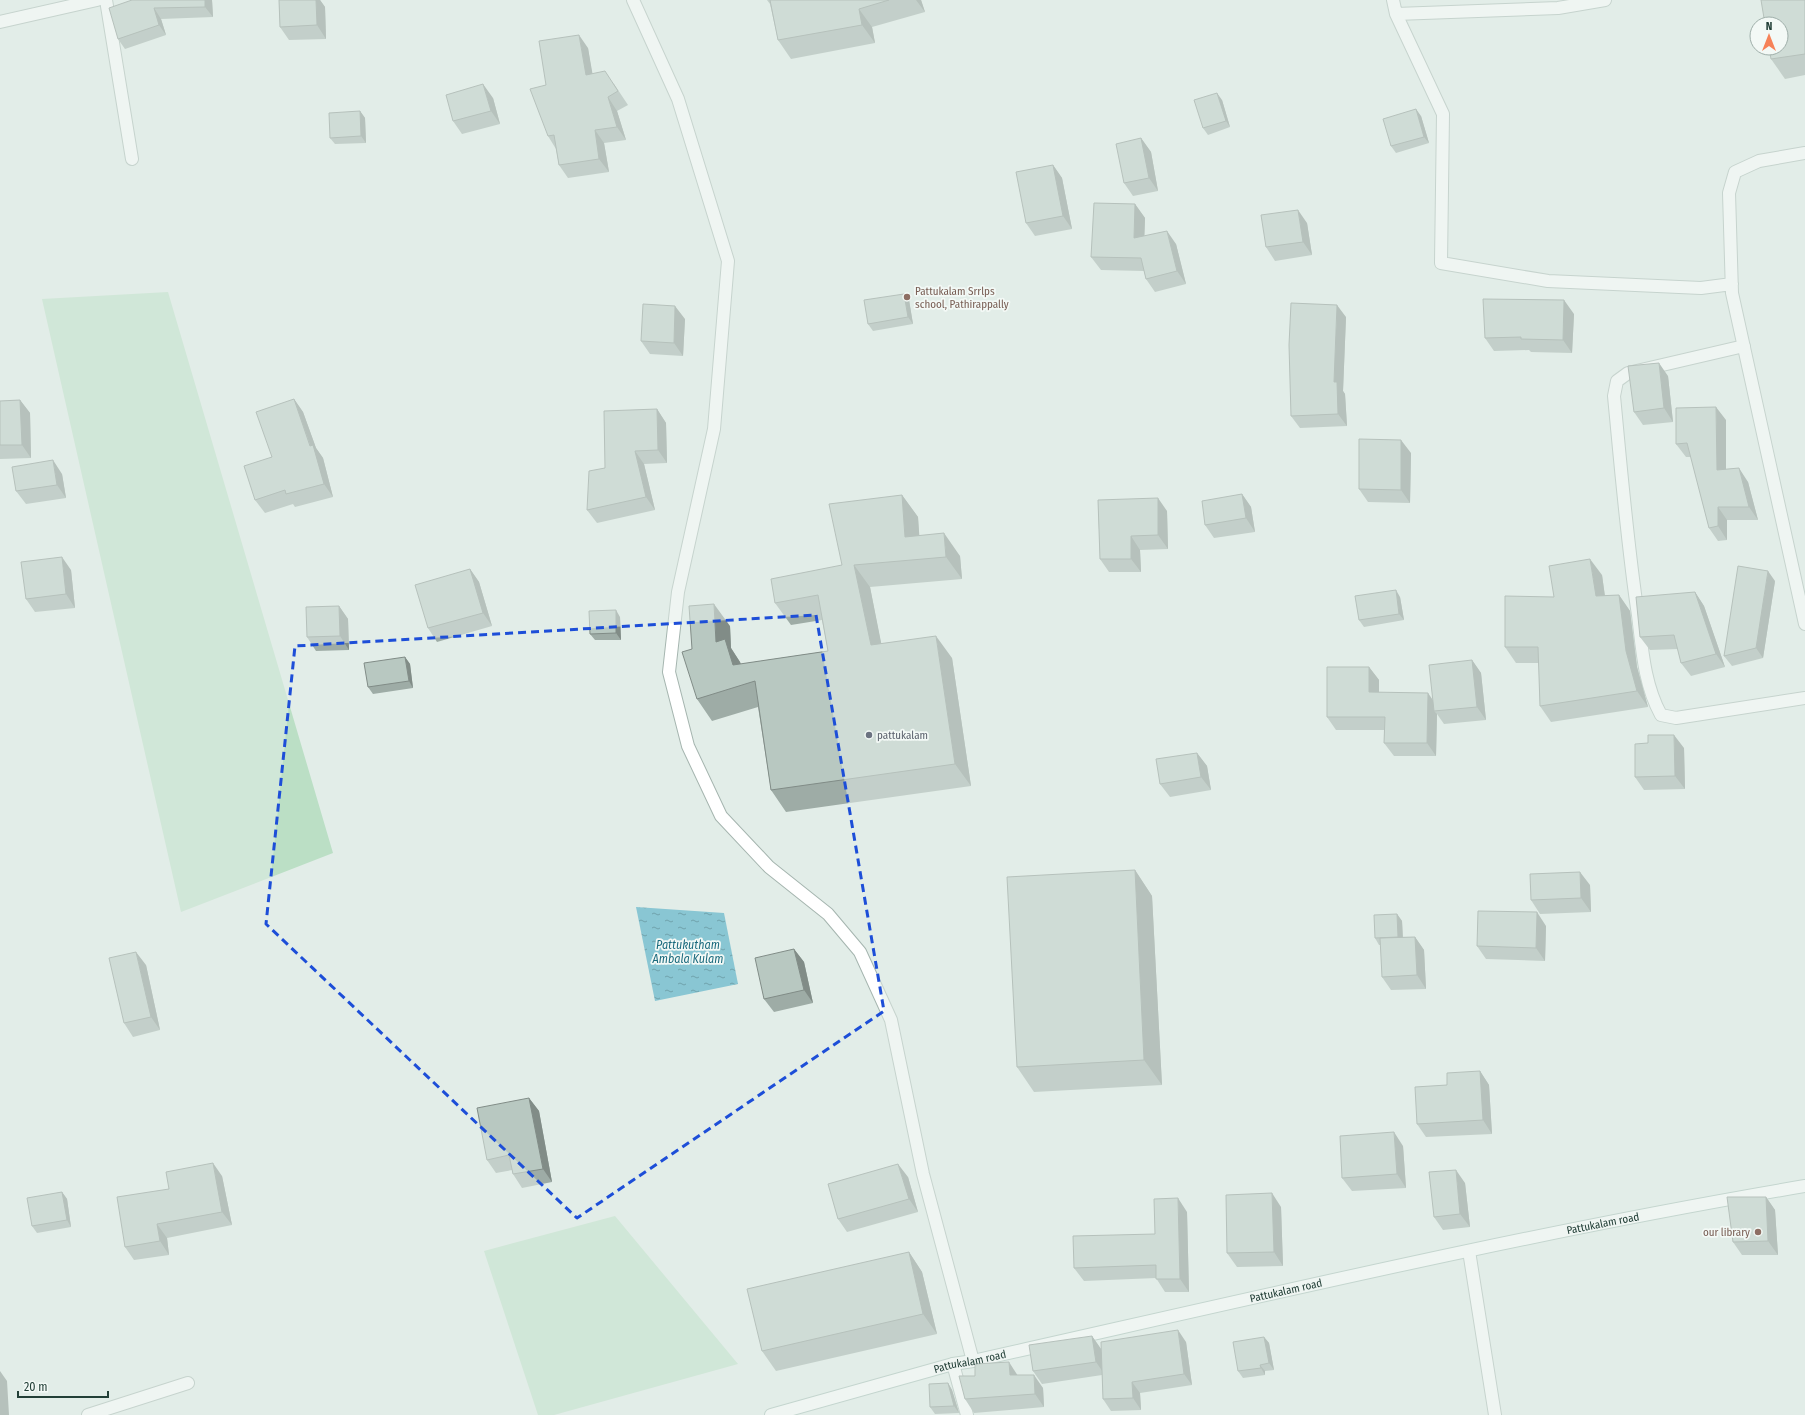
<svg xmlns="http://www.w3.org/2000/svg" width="1805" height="1415" font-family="'Fira Sans Condensed',sans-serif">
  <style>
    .grass { fill: #bbdfc5 }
    .water { fill: url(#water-ripples) }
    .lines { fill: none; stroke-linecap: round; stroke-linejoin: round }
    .street-casing { stroke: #a5b5af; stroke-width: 14 }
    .secondary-casing { stroke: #a0b9b1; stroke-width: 14 }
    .street { stroke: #fff; stroke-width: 12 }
    .secondary { stroke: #fff; stroke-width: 12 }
    .wall { fill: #9eaca6 }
    .shaded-wall { fill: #818c87 }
    .building { fill: #b8c8c1; stroke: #818c87 }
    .marked { fill: none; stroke: #1d4ed8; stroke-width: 3; stroke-dasharray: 8 5; stroke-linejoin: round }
    .education-dot { fill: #8d6e63; stroke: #f3f9f6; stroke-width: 1.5 }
    .worship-dot { fill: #6b7280; stroke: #f3f9f6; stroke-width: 1.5 }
    .labels { text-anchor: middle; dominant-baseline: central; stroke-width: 3.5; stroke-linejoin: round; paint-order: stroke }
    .education-label { font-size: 11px; fill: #785e54; stroke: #f3f9f6; text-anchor: start }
    .worship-label { font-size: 11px; fill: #5b616d; stroke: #f3f9f6; text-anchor: start }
    .street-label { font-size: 11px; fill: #223f37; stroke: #f3f9f6 }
    .water-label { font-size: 12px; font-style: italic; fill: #1a6a7d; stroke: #f3f9f6 }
  </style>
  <defs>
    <pattern id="water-ripples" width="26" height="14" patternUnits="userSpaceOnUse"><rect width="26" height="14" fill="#89c6d3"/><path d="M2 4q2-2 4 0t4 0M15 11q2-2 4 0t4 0" fill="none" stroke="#70a2ac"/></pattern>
  </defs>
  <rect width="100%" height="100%" fill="#e2ede8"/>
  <path class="grass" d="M 168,292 L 333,853 L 181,912 L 42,299 Z
    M 615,1216 L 738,1364 L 554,1415 L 538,1415 L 484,1251 Z"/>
  <path class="water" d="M 636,907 L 724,913 L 738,984 L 655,1001 Z"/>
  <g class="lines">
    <g class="street-casing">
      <path id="street" d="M 106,0 L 132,159
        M 633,0 L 678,99 L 728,261 L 714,429 L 678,592 L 669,672 L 688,746 L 721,816 L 769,867 L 828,914 L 860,952 L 891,1020 L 923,1174 L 973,1361
        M 1393,0 L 1396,14
        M 1605,0 L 1558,8 L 1396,14 L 1443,114 L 1441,263 L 1548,281 L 1701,288 L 1732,284
        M 0,22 L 97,0
        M 1805,153 L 1759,161 L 1735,172 L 1729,193 L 1732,293 L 1805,624
        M 1744,346 L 1628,373 L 1617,381 L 1614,396 C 1621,469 1627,542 1638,615 C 1642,648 1644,684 1661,715 L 1676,718 L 1805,698
        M 1469,1251 L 1495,1415
        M 953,1364 L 967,1415
        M 88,1415 L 188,1383"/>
    </g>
    <g class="secondary-casing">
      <g id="secondary">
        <path id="s1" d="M 771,1415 L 953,1364 L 973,1361 C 1250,1299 1526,1233 1805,1186"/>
      </g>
    </g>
    <use href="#street" class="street"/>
    <use href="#secondary" class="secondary"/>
  </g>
  <path class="wall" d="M 132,0 L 212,0 L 213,17 L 161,19 L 166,35 L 125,49 L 118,39 Z
    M 279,0 L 320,0 L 325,7 L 326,39 L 289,40 L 280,27 Z
    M 767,0 L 921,0 L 925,12 L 872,27 L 875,43 L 791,59 L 778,40 L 770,4 Z
    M 1805,0 L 1805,75 L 1785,79 L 1771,59 Z
    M 588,48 L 592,74 L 614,84 L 628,105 L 617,111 L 626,140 L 604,143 L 609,172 L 568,178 L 559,165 L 556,149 L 548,136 L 546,85 Z
    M 493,98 L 500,124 L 462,134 L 453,121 Z
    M 1222,100 L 1230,127 L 1208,135 L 1203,128 Z
    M 360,111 L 365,118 L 366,143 L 335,144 L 330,138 Z
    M 1421,116 L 1429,143 L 1396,153 L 1391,146 Z
    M 1141,138 L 1151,152 L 1158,191 L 1133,196 L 1124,183 Z
    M 1053,165 L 1062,178 L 1072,229 L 1035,236 L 1026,223 Z
    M 1135,204 L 1145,218 L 1144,236 L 1176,244 L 1186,284 L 1155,292 L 1146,279 L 1144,271 L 1101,270 L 1091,257 Z
    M 1307,223 L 1312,255 L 1275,261 L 1266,247 Z
    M 909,300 L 913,324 L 873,331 L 868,324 Z
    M 1574,314 L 1572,353 L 1531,352 L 1529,350 L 1494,351 L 1485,338 Z
    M 1346,317 L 1343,391 L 1345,394 L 1347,426 L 1300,428 L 1291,416 Z
    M 685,319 L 683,356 L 650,354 L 641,341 Z
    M 1668,376 L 1673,422 L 1643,425 L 1634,412 Z
    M 294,399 L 303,412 L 316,448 L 323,458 L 333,497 L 295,507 L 293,504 L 265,513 L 255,500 Z
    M 20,400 L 30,413 L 31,458 L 0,459 L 0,401 Z
    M 657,409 L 666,423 L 667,463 L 644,464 L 655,510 L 597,523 L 587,510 L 605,468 Z
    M 1726,420 L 1726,470 L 1748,482 L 1758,520 L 1727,520 L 1727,540 L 1718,541 L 1709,528 L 1691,457 L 1686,457 L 1676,444 Z
    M 1411,453 L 1410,503 L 1368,502 L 1359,489 Z
    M 62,474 L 66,498 L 26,504 L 16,491 Z
    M 1242,494 L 1251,507 L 1255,532 L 1214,538 L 1205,525 Z
    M 902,495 L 918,517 L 919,536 L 960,556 L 962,579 L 870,587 L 881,644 L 952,658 L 971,786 L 786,812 L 771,790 L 758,707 L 712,721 L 697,699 L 692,649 L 730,626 L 731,648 L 740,662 L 741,664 L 828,651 L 822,620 L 791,625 L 775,603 L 842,565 Z
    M 1098,500 L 1167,511 L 1168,549 L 1140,550 L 1141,572 L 1109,572 L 1100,559 Z
    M 470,569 L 479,582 L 492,626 L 437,642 L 428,628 Z
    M 71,570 L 75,608 L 35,612 L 26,599 Z
    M 1602,575 L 1605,596 L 1619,595 L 1630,611 L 1637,667 L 1648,707 L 1551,722 L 1540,706 L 1539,663 L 1516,663 L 1505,647 L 1554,597 Z
    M 1775,581 L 1763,658 L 1732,666 L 1724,656 Z
    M 1695,592 L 1704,606 L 1725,667 L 1691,676 L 1681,663 L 1678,649 L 1650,650 L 1640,637 Z
    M 1400,597 L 1404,620 L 1364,627 L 1359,620 Z
    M 339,606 L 348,619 L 349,650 L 316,651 L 307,637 Z
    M 620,617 L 621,640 L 595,640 L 590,634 Z
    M 405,657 L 410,664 L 413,688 L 373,694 L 368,687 Z
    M 1472,660 L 1481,673 L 1486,720 L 1444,724 L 1437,714 L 1436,756 L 1394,756 L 1384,743 L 1384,730 L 1336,730 L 1327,717 L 1369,667 L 1379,680 L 1379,692 L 1433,701 Z
    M 1684,748 L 1685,789 L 1644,790 L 1635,777 Z
    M 1197,753 L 1207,766 L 1211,790 L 1170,797 L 1160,784 Z
    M 1135,870 L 1152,896 L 1162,1085 L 1034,1092 L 1017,1067 Z
    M 1590,885 L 1591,912 L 1540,914 L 1531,900 Z
    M 1397,914 L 1402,921 L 1403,937 L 1415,937 L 1424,950 L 1426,989 L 1391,990 L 1382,977 L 1381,945 L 1379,945 L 1375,938 Z
    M 1546,926 L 1545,961 L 1486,959 L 1477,946 Z
    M 794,949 L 804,962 L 813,1003 L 774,1012 L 764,999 Z
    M 146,965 L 160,1030 L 133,1037 L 124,1023 Z
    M 1480,1071 L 1489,1085 L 1492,1134 L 1426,1137 L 1417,1124 Z
    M 529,1098 L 539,1111 L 552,1182 L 522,1188 L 513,1174 L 512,1170 L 496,1173 L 487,1160 Z
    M 1403,1146 L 1406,1188 L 1352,1191 L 1342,1178 Z
    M 222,1176 L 232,1225 L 167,1238 L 169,1255 L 134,1260 L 125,1247 L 169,1189 Z
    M 908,1177 L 918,1212 L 847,1232 L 838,1219 Z
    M 1465,1183 L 1470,1227 L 1443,1230 L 1434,1217 Z
    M 62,1192 L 67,1199 L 71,1227 L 37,1233 L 32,1226 Z
    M 1766,1197 L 1775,1210 L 1778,1255 L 1742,1255 L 1733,1242 Z
    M 1281,1207 L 1283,1266 L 1237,1267 L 1227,1253 Z
    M 1187,1212 L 1189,1292 L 1165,1292 L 1156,1278 L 1084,1281 L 1074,1268 L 1155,1234 Z
    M 909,1252 L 922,1272 L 937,1334 L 776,1371 L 762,1351 Z
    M 1092,1336 L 1101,1349 L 1101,1352 L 1186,1342 L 1192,1385 L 1140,1393 L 1141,1410 L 1111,1411 L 1103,1399 L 1102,1375 L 1042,1384 L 1033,1371 Z
    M 1264,1337 L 1269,1343 L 1274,1370 L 1265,1371 L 1265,1375 L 1243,1378 L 1238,1371 Z
    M 1018,1375 L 1043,1388 L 1044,1407 L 974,1413 L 965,1399 Z
    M 948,1383 L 952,1390 L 959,1413 L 935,1414 L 930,1407 Z"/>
  <path class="shaded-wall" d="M 205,0 L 212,0 L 213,17 L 205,7 Z
    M 316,0 L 320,0 L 325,7 L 326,39 L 317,25 Z
    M 916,0 L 921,0 L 925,12 Z
    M 154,8 L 161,19 L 166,35 L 159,25 Z
    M 859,9 L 872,27 L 875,43 L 862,25 Z
    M 579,35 L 588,48 L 595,88 L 586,75 Z
    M 483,84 L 493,98 L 500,124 L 491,111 Z
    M 1217,93 L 1222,100 L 1230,127 L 1226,121 Z
    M 608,97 L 617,111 L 626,140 L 617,127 Z
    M 1416,109 L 1421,116 L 1429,143 L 1424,137 Z
    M 360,111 L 365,118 L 366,143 L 361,136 Z
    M 595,130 L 604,143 L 609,172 L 599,159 Z
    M 1141,138 L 1151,152 L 1158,191 L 1149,178 Z
    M 1053,165 L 1062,178 L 1072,229 L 1063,216 Z
    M 1135,204 L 1145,218 L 1144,252 L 1134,238 Z
    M 1298,210 L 1307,223 L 1312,255 L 1303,242 Z
    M 1167,231 L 1176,244 L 1186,284 L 1177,271 Z
    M 904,294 L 909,300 L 913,324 L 908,317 Z
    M 1564,300 L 1574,314 L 1572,353 L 1563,340 Z
    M 1337,305 L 1346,317 L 1343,391 L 1345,394 L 1347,426 L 1338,414 L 1334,382 Z
    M 675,306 L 685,319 L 683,356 L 674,343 Z
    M 1659,363 L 1668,376 L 1673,422 L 1664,408 Z
    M 294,399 L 303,412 L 316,448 L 323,458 L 333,497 L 324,484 Z
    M 20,400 L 30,413 L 31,458 L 22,445 Z
    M 1716,407 L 1726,420 L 1726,484 L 1717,470 Z
    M 657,409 L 666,423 L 667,463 L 658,450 Z
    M 1401,440 L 1411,453 L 1410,503 L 1401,490 Z
    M 635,451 L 644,464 L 655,510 L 646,497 Z
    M 53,460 L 62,474 L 66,498 L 57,485 Z
    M 1739,468 L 1748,482 L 1758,520 L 1749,507 Z
    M 1242,494 L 1251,507 L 1255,532 L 1246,518 Z
    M 902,495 L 918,517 L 921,559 L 905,537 Z
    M 1158,498 L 1167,511 L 1168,549 L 1158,535 Z
    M 1718,507 L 1727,520 L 1727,540 L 1718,526 Z
    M 944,533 L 960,556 L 962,579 L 946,557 Z
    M 1131,536 L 1140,550 L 1141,572 L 1131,559 Z
    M 62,557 L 71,570 L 75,608 L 66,594 Z
    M 1590,559 L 1602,575 L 1607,612 L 1596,596 Z
    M 854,565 L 870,587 L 886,667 L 871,645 Z
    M 470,569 L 479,582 L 492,626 L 483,613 Z
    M 1768,571 L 1775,581 L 1763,658 L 1756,648 Z
    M 1396,590 L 1400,597 L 1404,620 L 1399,614 Z
    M 1695,592 L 1704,606 L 1725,667 L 1716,654 Z
    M 1619,595 L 1630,611 L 1637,667 L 1648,707 L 1637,691 L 1626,651 Z
    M 714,604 L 730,626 L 731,648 L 740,662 L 747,683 L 746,684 L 716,642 Z
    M 339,606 L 348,619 L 349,650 L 340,636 Z
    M 616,610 L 620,617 L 621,640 L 616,633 Z
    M 936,636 L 952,658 L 971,786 L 955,764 Z
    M 405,657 L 410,664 L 413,688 L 409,681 Z
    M 1472,660 L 1481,673 L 1486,720 L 1477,707 Z
    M 1369,667 L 1379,680 L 1379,705 L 1369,692 Z
    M 1428,693 L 1437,706 L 1434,711 L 1437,714 L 1436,756 L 1427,743 Z
    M 1674,735 L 1684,748 L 1685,789 L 1675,776 Z
    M 1197,753 L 1207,766 L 1211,790 L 1201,777 Z
    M 1135,870 L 1152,896 L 1162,1085 L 1144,1060 Z
    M 1580,872 L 1590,885 L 1591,912 L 1581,898 Z
    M 1537,912 L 1546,926 L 1545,961 L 1536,948 Z
    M 1397,914 L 1402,921 L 1403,944 L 1398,937 Z
    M 1415,937 L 1424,950 L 1426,989 L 1417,975 Z
    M 794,949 L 804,962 L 813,1003 L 804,990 Z
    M 136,952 L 146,965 L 160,1030 L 151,1017 Z
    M 1480,1071 L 1489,1085 L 1492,1134 L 1483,1120 Z
    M 529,1098 L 539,1111 L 552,1182 L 543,1169 Z
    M 1394,1132 L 1403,1146 L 1406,1188 L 1397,1174 Z
    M 213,1163 L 222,1176 L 232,1225 L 222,1212 Z
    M 898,1164 L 908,1177 L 918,1212 L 909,1199 Z
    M 1456,1170 L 1465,1183 L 1470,1227 L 1460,1214 Z
    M 62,1192 L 67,1199 L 71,1227 L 67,1220 Z
    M 1272,1193 L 1281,1207 L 1283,1266 L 1274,1252 Z
    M 1766,1197 L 1775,1210 L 1778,1255 L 1768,1241 Z
    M 1178,1198 L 1187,1212 L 1189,1292 L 1180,1279 Z
    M 157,1224 L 167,1238 L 169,1255 L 160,1241 Z
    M 909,1252 L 922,1272 L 937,1334 L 923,1314 Z
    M 1178,1330 L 1186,1342 L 1192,1385 L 1184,1374 Z
    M 1092,1336 L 1101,1349 L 1105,1375 L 1096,1362 Z
    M 1264,1337 L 1269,1343 L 1274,1370 L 1269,1363 Z
    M 1009,1362 L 1018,1376 L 1010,1375 Z
    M 1260,1365 L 1265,1371 L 1265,1375 L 1261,1368 Z
    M 0,1371 L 7,1381 L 9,1415 L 0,1415 Z
    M 1034,1375 L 1043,1388 L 1044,1407 L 1035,1394 Z
    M 1132,1382 L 1140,1393 L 1141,1410 L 1133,1398 Z
    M 948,1383 L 952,1390 L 959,1413 L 954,1406 Z"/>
  <path class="building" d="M 132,0 L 205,0 L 205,7 L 154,8 L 159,25 L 118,39 L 109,8 Z
    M 279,0 L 316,0 L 317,25 L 280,27 Z
    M 770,0 L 889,0 L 859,9 L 862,25 L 778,40 Z
    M 1761,0 L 1805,0 L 1805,54 L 1771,59 L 1769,48 L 1781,48 L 1781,24 L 1765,24 Z
    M 579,35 L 586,75 L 605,71 L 618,91 L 608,97 L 617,127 L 595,130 L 599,159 L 559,165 L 554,135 L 548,136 L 530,89 L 546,85 L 539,41 Z
    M 483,84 L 491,111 L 453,121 L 446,95 Z
    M 1217,93 L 1226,121 L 1203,128 L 1194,100 Z
    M 1416,109 L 1424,137 L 1391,146 L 1383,119 Z
    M 360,111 L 361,136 L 330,138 L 329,113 Z
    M 1141,138 L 1149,178 L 1124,183 L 1116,144 Z
    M 1053,165 L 1063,216 L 1026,223 L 1016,172 Z
    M 1094,203 L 1135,204 L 1134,238 L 1167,231 L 1177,271 L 1146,279 L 1141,258 L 1091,257 Z
    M 1298,210 L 1303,242 L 1266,247 L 1261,215 Z
    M 904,294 L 908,317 L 868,324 L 864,300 Z
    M 1483,299 L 1564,300 L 1563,340 L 1521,339 L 1521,337 L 1485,338 Z
    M 1291,303 L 1337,305 L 1334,382 L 1337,382 L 1338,414 L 1291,416 L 1289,345 Z
    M 643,304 L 675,306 L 674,343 L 641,341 Z
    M 1659,363 L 1664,408 L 1634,412 L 1628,366 Z
    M 294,399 L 310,446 L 313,445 L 324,484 L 286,494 L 285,490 L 255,500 L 244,466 L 272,457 L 256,412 Z
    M 20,400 L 22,445 L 0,445 L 0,401 Z
    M 1716,407 L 1717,470 L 1739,468 L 1749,507 L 1718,507 L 1718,526 L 1709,528 L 1687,443 L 1676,444 L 1676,408 Z
    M 657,409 L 658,450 L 635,451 L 646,497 L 587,510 L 589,471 L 605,468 L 604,411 Z
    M 1359,439 L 1401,440 L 1401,490 L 1359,489 Z
    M 53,460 L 57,485 L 16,491 L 12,467 Z
    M 1242,494 L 1246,518 L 1205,525 L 1202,501 Z
    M 902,495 L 905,537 L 944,533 L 946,557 L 854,565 L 871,645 L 936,636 L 955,764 L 771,790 L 755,681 L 697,699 L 682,652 L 692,649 L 689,606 L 714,604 L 716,642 L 725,639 L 733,665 L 828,651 L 818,595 L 775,603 L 771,579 L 842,565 L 829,504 Z
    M 1158,498 L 1158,535 L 1131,536 L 1131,559 L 1100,559 L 1098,500 Z
    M 62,557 L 66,594 L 26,599 L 21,562 Z
    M 1590,559 L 1596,596 L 1619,595 L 1626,651 L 1637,691 L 1540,706 L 1538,647 L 1505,647 L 1505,596 L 1554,597 L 1549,566 Z
    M 1738,566 L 1768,571 L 1756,648 L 1724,656 Z
    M 470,569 L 483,613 L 428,628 L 415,585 Z
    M 1396,590 L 1399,614 L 1359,620 L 1355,596 Z
    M 1695,592 L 1716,654 L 1681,663 L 1674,635 L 1640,637 L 1636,597 Z
    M 339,606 L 340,636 L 307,637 L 306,607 Z
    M 616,610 L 616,633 L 590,634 L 589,611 Z
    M 405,657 L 409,681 L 368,687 L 364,663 Z
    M 1472,660 L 1477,707 L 1434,711 L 1429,665 Z
    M 1327,667 L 1369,667 L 1369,692 L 1428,693 L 1427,743 L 1384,743 L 1385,717 L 1327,717 Z
    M 1648,735 L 1674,735 L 1675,776 L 1635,777 L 1635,744 L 1648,743 Z
    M 1197,753 L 1201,777 L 1160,784 L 1156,759 Z
    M 1135,870 L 1144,1060 L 1017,1067 L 1007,877 Z
    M 1580,872 L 1581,898 L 1531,900 L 1530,874 Z
    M 1478,911 L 1537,912 L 1536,948 L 1477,946 Z
    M 1397,914 L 1398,937 L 1375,938 L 1374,915 Z
    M 1415,937 L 1417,975 L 1382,977 L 1380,938 Z
    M 794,949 L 804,990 L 764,999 L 755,958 Z
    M 136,952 L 151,1017 L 124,1023 L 109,958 Z
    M 1480,1071 L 1483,1120 L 1417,1124 L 1415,1087 L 1447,1085 L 1447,1073 Z
    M 529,1098 L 543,1169 L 513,1174 L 509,1155 L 487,1160 L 477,1108 Z
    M 1394,1132 L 1397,1174 L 1342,1178 L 1340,1136 Z
    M 213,1163 L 222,1212 L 157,1224 L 160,1241 L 125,1247 L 117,1197 L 169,1189 L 166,1172 Z
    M 898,1164 L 909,1199 L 838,1219 L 828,1184 Z
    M 1456,1170 L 1460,1214 L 1434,1217 L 1429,1172 Z
    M 62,1192 L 67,1220 L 32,1226 L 27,1198 Z
    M 1272,1193 L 1274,1252 L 1227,1253 L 1226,1195 Z
    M 1727,1197 L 1766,1197 L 1768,1241 L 1733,1242 Z
    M 1178,1198 L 1180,1279 L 1156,1279 L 1156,1265 L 1074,1268 L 1073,1236 L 1155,1234 L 1154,1199 Z
    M 909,1252 L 923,1314 L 762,1351 L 747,1289 Z
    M 1178,1330 L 1184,1374 L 1132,1382 L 1133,1398 L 1103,1399 L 1101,1342 Z
    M 1092,1336 L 1096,1362 L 1033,1371 L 1029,1345 Z
    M 1264,1337 L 1269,1363 L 1260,1365 L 1261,1368 L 1238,1371 L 1233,1342 Z
    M 1009,1362 L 1010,1375 L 1034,1375 L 1035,1394 L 965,1399 L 959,1376 L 975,1376 L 975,1364 Z
    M 948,1383 L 954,1406 L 930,1407 L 929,1384 Z"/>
  <path d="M0 0H1805V1415H0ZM 816,615 L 884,1011 L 577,1218 L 266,924 L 295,646 Z" fill="#e2ede8" fill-opacity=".55" fill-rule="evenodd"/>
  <path class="marked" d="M 816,615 L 884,1011 L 577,1218 L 266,924 L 295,646 Z"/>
  <g class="education-dot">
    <circle cx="907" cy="297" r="4"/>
    <circle cx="1758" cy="1232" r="4"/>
  </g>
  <circle class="worship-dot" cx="869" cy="735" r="4"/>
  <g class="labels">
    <g class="education-label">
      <text x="915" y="291">Pattukalam Srrlps<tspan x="915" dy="13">school, Pathirappally</tspan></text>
      <text x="1750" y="1232" text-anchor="end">our library</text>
    </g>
    <g class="worship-label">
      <text x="877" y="735">pattukalam</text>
    </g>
    <g class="street-label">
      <text stroke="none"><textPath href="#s1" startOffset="854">Pattukalam road</textPath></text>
      <text stroke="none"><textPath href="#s1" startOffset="530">Pattukalam road</textPath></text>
      <text stroke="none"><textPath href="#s1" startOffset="206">Pattukalam road</textPath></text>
    </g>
    <g class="water-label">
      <text x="688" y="945">Pattukutham<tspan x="688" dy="14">Ambala Kulam</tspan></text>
    </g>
  </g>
  <g transform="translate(1769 36)"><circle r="19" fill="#f3f9f6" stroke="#9fafaa"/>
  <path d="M0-3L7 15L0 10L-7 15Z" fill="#f68258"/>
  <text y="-6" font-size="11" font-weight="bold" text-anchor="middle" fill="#223f37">N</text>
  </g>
  <path d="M18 1391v6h90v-6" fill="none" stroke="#223f37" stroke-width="2"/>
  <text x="24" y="1391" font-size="12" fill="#223f37" stroke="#f3f9f6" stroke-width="3" paint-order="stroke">20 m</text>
</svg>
